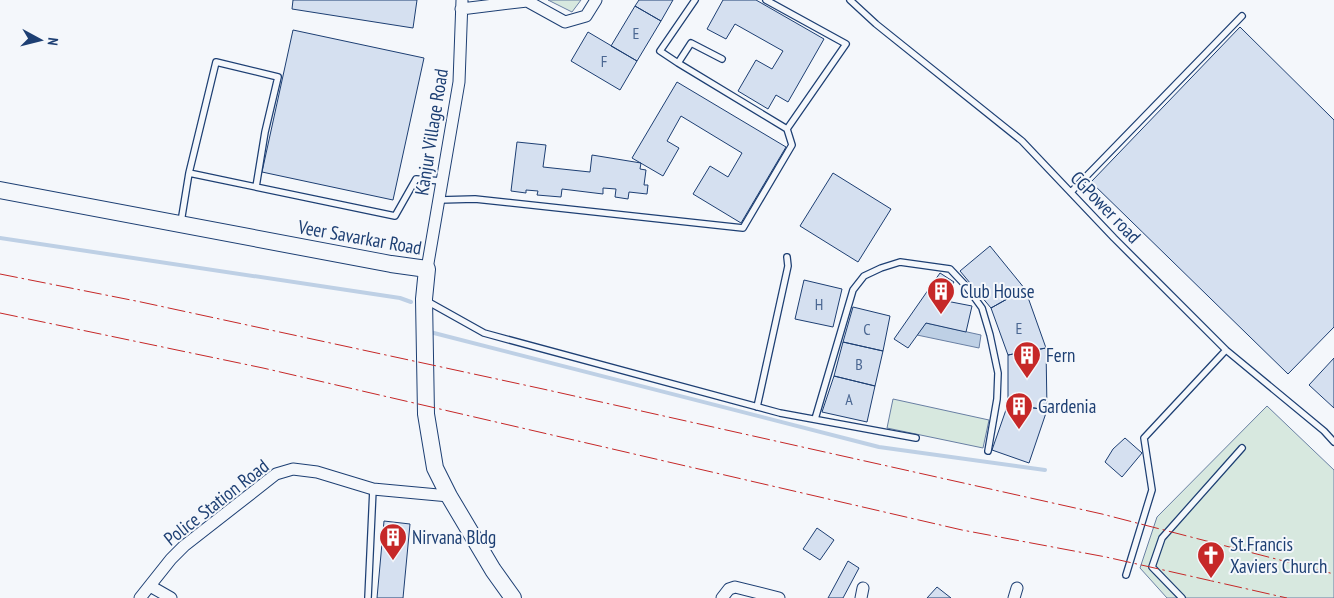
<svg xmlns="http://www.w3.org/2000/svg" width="1334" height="598" font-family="'PT Sans Narrow',sans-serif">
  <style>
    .green { fill: #d7e8df; stroke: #687fa3 }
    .water { fill: #bed0e5; stroke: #687fa3 }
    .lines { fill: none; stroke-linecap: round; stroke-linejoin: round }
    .stream { stroke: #bed0e5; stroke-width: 4 }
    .building { fill: #d5e0f0; stroke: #1d3f73 }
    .lane-casing { stroke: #1d3f73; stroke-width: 8 }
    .street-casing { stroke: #1d3f73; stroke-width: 13 }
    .secondary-casing { stroke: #1d3f73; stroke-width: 18 }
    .lane { stroke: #f4f7fb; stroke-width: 5.5 }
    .street { stroke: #f4f7fb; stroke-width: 11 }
    .secondary { stroke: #f4f7fb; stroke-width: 16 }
    .power { stroke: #c62828; stroke-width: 1; stroke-dasharray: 18 4 2.5 4; stroke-linecap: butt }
    .labels { text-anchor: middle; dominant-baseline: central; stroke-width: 4; stroke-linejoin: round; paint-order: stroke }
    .number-label { font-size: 16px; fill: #4b6792 }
    .street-label { font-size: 19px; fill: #1d3f73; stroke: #f4f7fb }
    .poi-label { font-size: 19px; fill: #1d3f73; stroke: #f4f7fb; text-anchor: start }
  </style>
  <rect width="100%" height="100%" fill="#f4f7fb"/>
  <path class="green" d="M 548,0 L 581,0 L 572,12 Z
    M 893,399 L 989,420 L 983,448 L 887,428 Z
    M 1267,406 L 1334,470 L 1334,598 L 1167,598 L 1140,568 L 1157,517 Z"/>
  <path class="water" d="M 926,323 L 981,335 L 979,348 L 917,335 Z"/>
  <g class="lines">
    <path class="stream" d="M 0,238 L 400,298 L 411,302
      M 430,332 L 879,447 L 1045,470"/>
  </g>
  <path class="building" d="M 293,0 L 417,0 L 413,28 L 292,9 Z
    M 639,0 L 673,0 L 661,21 L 635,6 Z
    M 723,0 L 756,0 L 824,39 L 788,102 L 776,95 L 768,109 L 738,91 L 756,60 L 772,69 L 783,51 L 735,24 L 726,39 L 707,29 Z
    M 635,6 L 661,21 L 637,61 L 611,46 Z
    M 1240,27 L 1334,120 L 1334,327 L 1288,374 L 1091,182 Z
    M 293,30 L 424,58 L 393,200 L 262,172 Z
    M 588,32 L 637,61 L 620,90 L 571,61 Z
    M 677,82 L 786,147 L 741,223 L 693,194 L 710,166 L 728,177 L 742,153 L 681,116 L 667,141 L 679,148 L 663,176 L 632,158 Z
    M 517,142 L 546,145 L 543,167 L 590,172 L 592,155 L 641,163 L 640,169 L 646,170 L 644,185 L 648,185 L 647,194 L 629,192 L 628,199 L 615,197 L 616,189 L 603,188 L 603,194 L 562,189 L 561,197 L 537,195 L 538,191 L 526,190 L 526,193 L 511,191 Z
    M 833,173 L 891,209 L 858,262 L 800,226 Z
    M 990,246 L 1025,289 L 991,308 L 960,271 Z
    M 940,273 L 954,282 L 941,300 L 972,306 L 966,332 L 926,323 L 908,348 L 894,339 Z
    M 804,280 L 842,289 L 833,327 L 795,319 Z
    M 1025,289 L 1046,348 L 1008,355 L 991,308 Z
    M 853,307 L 890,316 L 883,351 L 843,342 Z
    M 843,342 L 883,351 L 875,386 L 834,376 Z
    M 1046,348 L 1047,410 L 1008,404 L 1008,355 Z
    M 1334,358 L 1334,408 L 1309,385 Z
    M 834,376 L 875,386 L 867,422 L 822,412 Z
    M 1008,404 L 1047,410 L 1029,463 L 992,450 Z
    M 1125,438 L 1142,453 L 1122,477 L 1105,462 L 1113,449 Z
    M 384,521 L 410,524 L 403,598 L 377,598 Z
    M 817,528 L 834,540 L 820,560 L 803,549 Z
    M 848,561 L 859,568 L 843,598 L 828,598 Z
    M 937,587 L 951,598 L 927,598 Z"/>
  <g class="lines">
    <g class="lane-casing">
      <path id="lane" d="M 766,0 L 846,44 L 787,129
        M 850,0 L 876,24 L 1022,141 L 1114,238 L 1226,350 L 1324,431 L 1334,442
        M 678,63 L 691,43 L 722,59
        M 189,173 L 216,62 L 278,77 L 265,132 L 256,187
        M 1071,192 L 1242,16
        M 439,200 L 475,199 L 743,228 L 792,145 L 787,129 L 678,63 L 660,51 L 695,0
        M 181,222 L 189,173 L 395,216 L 416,179 L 442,181
        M 425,300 L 484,333 L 780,413 L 916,438
        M 757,407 L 788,266 L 787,257
        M 815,419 L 853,290 L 864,276 L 881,268 L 900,262 L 950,269 L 966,286 L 982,308 L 990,335 L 998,373 L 997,399 L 988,451
        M 1126,575 L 1152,490 L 1144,438 L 1226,350
        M 368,598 L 373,489
        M 1182,598 L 1152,567 L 1162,538 L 1242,448"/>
    </g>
    <g class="street-casing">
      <path id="street" d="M 461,9 L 527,1 L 565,22 L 586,16 L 596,0
        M 427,269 L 459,82 L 462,0
        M 150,586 L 171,598
        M 140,598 L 171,559 L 184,546 L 276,474 L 293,469 L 317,472 L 373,489 L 449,496
        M 722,598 L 729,589 L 735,587 L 779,598
        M 861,598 L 863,588
        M 1014,598 L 1017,588"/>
    </g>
    <g class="secondary-casing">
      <path id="secondary" d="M 0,190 L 391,264 L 427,269 L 424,299 L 426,414 L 435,468 L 449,496 L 493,570 L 513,598"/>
    </g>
    <use href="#lane" class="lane"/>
    <use href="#street" class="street"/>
    <use href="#secondary" class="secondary"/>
    <path class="power" d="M 0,274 L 141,302 L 543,389 L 1102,514 L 1334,574
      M 0,313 L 263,368 L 962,530 L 1106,557 L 1287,598"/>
  </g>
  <defs>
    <g id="building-pin" transform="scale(1.4375)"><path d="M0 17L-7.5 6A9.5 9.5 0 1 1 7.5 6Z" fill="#c62828" stroke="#f4f7fb"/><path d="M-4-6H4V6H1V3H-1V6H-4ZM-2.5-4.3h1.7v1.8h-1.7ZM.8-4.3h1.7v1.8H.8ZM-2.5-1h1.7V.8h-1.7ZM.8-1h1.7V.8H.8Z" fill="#fff"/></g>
    <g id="church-pin" transform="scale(1.4375)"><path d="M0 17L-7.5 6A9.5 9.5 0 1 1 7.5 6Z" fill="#c62828" stroke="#f4f7fb"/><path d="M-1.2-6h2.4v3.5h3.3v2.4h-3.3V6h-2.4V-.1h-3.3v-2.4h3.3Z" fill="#fff"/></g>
  </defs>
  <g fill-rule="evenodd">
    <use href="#building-pin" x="941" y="291"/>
    <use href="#building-pin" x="1027" y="355"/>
    <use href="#building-pin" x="1019" y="406"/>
    <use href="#building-pin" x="393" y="537"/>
    <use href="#church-pin" x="1211" y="555"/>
  </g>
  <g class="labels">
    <g class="number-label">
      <text x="636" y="33">E</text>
      <text x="604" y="61">F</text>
      <text x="819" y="304">H</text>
      <text x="1019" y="328">E</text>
      <text x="867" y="329">C</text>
      <text x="859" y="364">B</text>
      <text x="849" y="399">A</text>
    </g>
    <g class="street-label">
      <text transform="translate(431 132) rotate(-81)">Kanjur Village Road</text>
      <text transform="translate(1106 207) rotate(46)">CGPower road</text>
      <text transform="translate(360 237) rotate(10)">Veer Savarkar Road</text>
      <text transform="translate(216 502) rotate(-38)">Police Station Road</text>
    </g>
    <g class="poi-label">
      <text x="960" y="291">Club House</text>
      <text x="1046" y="355">Fern</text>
      <text x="1038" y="406">Gardenia</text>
      <text x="412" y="537">Nirvana Bldg</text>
      <text x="1230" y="544">St.Francis<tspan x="1230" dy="22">Xaviers Church</tspan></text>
    </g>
  </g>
  <g transform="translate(40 40) rotate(97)" stroke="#f4f7fb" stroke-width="4" paint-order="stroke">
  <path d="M0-4L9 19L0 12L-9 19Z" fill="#1d3f73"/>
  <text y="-8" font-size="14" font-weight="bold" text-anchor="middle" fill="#1d3f73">N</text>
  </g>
</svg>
